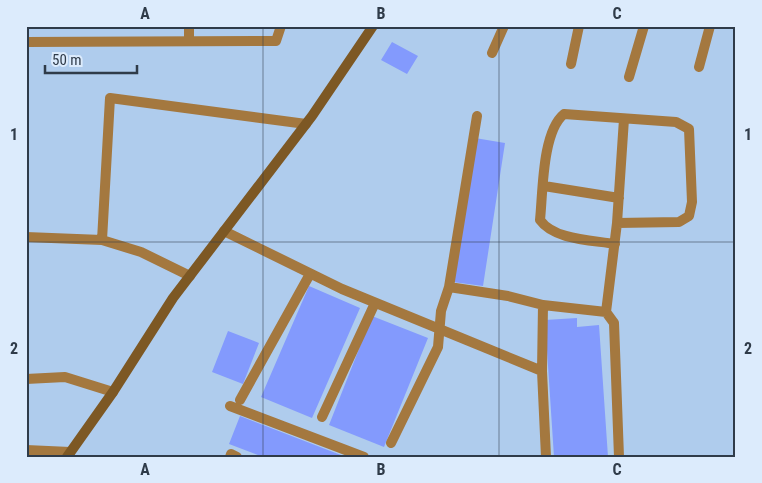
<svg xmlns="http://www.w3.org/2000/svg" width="762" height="483" font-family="'Roboto Condensed',sans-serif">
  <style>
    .building { fill: #839afd }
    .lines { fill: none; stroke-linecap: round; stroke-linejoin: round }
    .street { stroke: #a4783f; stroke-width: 10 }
    .secondary { stroke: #7d5824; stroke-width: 10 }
    .grid { fill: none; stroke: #2f3b49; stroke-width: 1; stroke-opacity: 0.55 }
    .neatline { fill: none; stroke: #2f3b49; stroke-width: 2 }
    .grid-label { font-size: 16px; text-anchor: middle; font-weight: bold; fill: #2f3b49 }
  </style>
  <rect width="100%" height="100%" fill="#afcced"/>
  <path class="building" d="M 392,42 L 418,56 L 407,74 L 381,60 Z
    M 475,138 L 505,143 L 483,286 L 453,282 Z
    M 309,286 L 360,308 L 312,418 L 261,397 Z
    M 372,316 L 428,338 L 384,447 L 329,425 Z
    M 577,318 L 577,327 L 599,325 L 608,457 L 554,457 L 545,320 Z
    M 228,331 L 259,343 L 243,384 L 212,372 Z
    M 240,416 L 346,457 L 263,457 L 229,444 Z"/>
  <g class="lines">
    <path class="street" d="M 189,26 L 189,41
      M 26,42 L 276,41 L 281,26
      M 492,53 L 504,26
      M 571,64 L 579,26
      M 699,67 L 710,26
      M 629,77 L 644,26
      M 544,186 L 619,198
      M 617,223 L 624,119
      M 224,231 L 342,289 L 542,371
      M 26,237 L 102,240 L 141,252 L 190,276
      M 102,240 L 110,98 L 306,124
      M 449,287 L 477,116
      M 543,305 L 542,371 L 546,457
      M 606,312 L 617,223 L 679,222 L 689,216 L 692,202 L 689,129 L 676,122 L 564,114 C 542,132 543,192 540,220 C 554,240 592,240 615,244
      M 26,379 L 65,377 L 113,392
      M 240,400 L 310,274
      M 230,406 L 364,457
      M 322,417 L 375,303
      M 391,443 L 438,347 L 441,311 L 449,287 L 508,296 L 543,305 L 606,312 L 614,323 L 619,457
      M 26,450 L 70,452
      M 230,457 L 231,454 L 237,457"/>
    <path class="secondary" d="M 67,457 L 113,392 L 173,298 L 312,116 L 373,26"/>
  </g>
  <path class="grid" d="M 263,26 L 263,457M 499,26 L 499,457M 26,242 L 736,242"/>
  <rect width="762" height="483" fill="none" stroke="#dcebfc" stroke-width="55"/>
  <path d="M45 65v8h92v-8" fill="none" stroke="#2f3b49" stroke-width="2.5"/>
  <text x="52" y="65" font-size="15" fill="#2f3b49" stroke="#dcebfc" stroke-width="4" paint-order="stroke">50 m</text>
  <rect x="28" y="28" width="706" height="428" class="neatline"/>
  <g class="grid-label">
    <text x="145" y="19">A</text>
    <text x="381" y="19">B</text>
    <text x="617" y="19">C</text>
    <text x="14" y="140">1</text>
    <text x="748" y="140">1</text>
    <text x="14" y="354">2</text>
    <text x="748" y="354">2</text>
    <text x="145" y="475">A</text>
    <text x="381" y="475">B</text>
    <text x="617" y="475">C</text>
  </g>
</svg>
